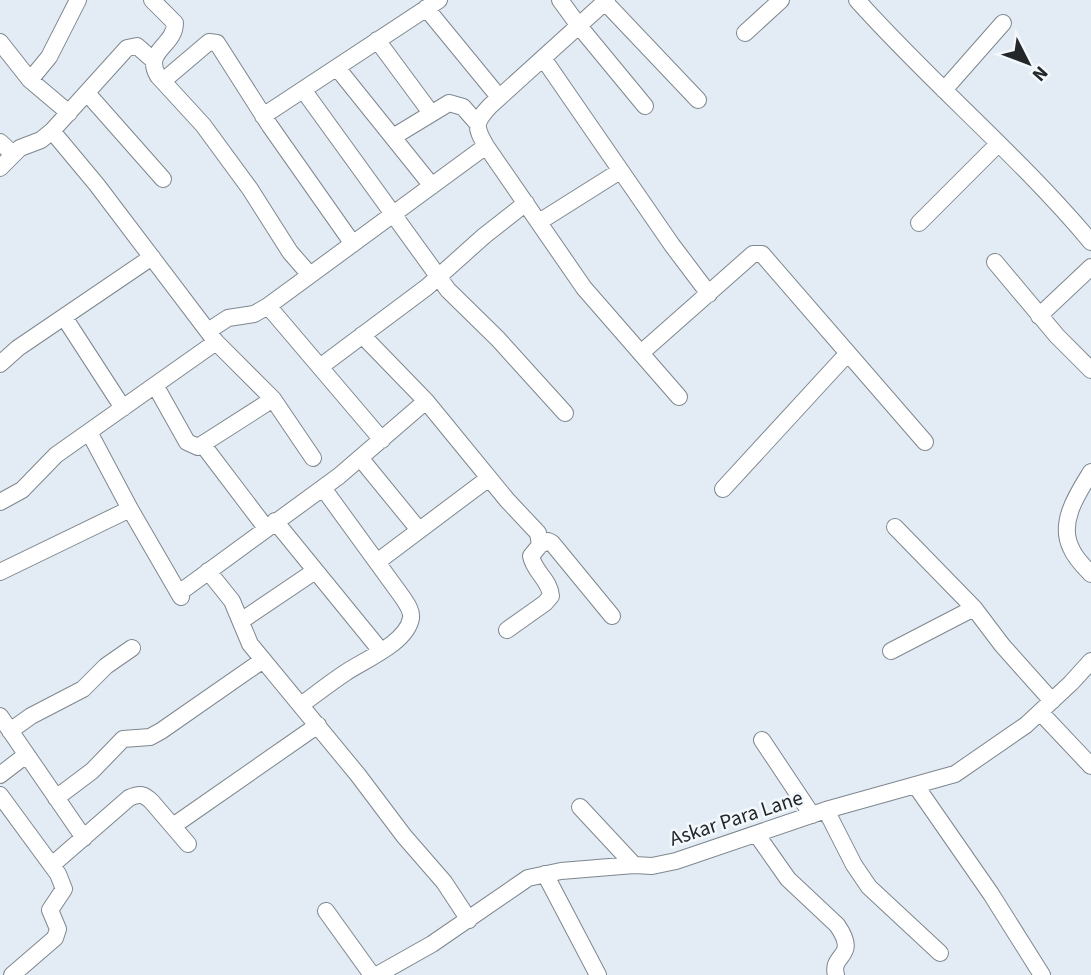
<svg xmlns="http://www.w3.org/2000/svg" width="1091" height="975" font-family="'Source Sans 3',sans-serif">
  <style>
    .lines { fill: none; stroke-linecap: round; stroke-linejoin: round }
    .minor-casing { stroke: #7f878e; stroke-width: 18 }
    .minor { stroke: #fff; stroke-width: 16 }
    .labels { text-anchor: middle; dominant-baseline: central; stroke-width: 5; stroke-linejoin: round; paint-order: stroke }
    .street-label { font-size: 21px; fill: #24272a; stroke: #f3f8fd }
  </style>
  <rect width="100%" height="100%" fill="#e3ecf4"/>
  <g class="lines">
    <g class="minor-casing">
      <path id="minor" d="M 152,0 L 175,23 C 175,46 143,51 158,76 L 203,125 L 250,189 L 290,252 L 310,275
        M 560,0 L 579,26 L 645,106
        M 607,0 L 490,106 C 474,123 475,127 486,146 L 584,288 L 679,397
        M 857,0 C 932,84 1019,156 1091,242
        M 605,2 L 698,100
        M 426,8 L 499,97
        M 745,33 L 781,0
        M 377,40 L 431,113
        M 0,42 L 30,80 L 69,113
        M 543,58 L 672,245 L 709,294
        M 338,69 L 432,186
        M 30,80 L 49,57 L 78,0
        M 163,81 L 209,42 L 217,43 L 270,126 L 353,244
        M 944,90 L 1003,23
        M 304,91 L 448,290 L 498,339 L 565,413
        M 87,93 L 163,179
        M 263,116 L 439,0
        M 52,131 L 97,185 L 216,342 L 273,399 L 313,458
        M 393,137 L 449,103 L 463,107 L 477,123
        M 0,142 L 13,154
        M 0,168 L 20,148 L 41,140 L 52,131 L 127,48 L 137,46 L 153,60
        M 539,222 L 620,171
        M 919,223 L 998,144
        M 995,262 L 1057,336 L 1091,370
        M 268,306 L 382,440
        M 1039,316 L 1091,267
        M 64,317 L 123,408
        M 208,331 L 228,318 L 254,314 L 268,306 L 486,146
        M 362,335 L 426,401 L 507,500 L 538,533 L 540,545 L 531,556 C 534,572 550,580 551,596 L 545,603 L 507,630
        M 641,353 L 753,254 L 762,254 L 925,442
        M 0,364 L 18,348 L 152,257
        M 320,367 L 427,287 L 484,236 L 526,203
        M 155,385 L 187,442 L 198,447 L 273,399
        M 89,432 L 130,509 L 181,597
        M 203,445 L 266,528
        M 361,459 L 419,530
        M 1091,472 C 1078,493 1058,522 1071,548 C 1075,558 1084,567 1091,574
        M 723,489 L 848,353
        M 0,502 L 22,490 L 56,455 L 216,342
        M 275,521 L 381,651
        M 895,527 L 974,608 L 1002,645 L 1052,701
        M 540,545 L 548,541 L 552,543 L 612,616
        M 377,562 L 489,478
        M 208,571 L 232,601 L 250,644 L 358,775 L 404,836 L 444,882 L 469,920
        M 0,572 L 130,509
        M 179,593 L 339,476 L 426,401
        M 241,621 L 315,571
        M 891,651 L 974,608
        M 301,705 C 316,694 330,683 345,673 C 364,660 407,643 411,618 C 412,611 407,604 403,598 L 323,488
        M 1040,712 L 1091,766
        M 0,716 L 84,838
        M 10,731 L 31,716 L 83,689 L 106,666 L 132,648
        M 762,740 L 812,815
        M 0,775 L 26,755
        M 916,786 L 991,894 L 1042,975
        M 0,795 L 58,874 L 64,889 L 50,910 L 58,929 L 55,938 L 12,975
        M 56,798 L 92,771 L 123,739 L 150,737 L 161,731 L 263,660
        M 580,807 L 634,865
        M 826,810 L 854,865 L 869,887 L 940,953
        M 173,826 L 318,725
        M 757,835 L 788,879 L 837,925 C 860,958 830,953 836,975
        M 52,865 L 129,798 C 140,793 144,794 152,802 L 188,844
        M 545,874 L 598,975
        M 326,911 L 372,975
        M 377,975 L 432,944 L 528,878 L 561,871 L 634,865 L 652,866 L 676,861 L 826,810 L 955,774 L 1026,725 L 1071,683 L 1091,661"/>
    </g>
    <use href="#minor" class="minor"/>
  </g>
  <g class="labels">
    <g class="street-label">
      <text transform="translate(736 818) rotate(-18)">Askar Para Lane</text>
    </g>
  </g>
  <g transform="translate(1028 63) rotate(132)" stroke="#f3f8fd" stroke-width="5" paint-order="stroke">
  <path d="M0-5L12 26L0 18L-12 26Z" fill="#24272a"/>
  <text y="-10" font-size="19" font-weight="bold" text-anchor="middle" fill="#24272a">N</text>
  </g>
</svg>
